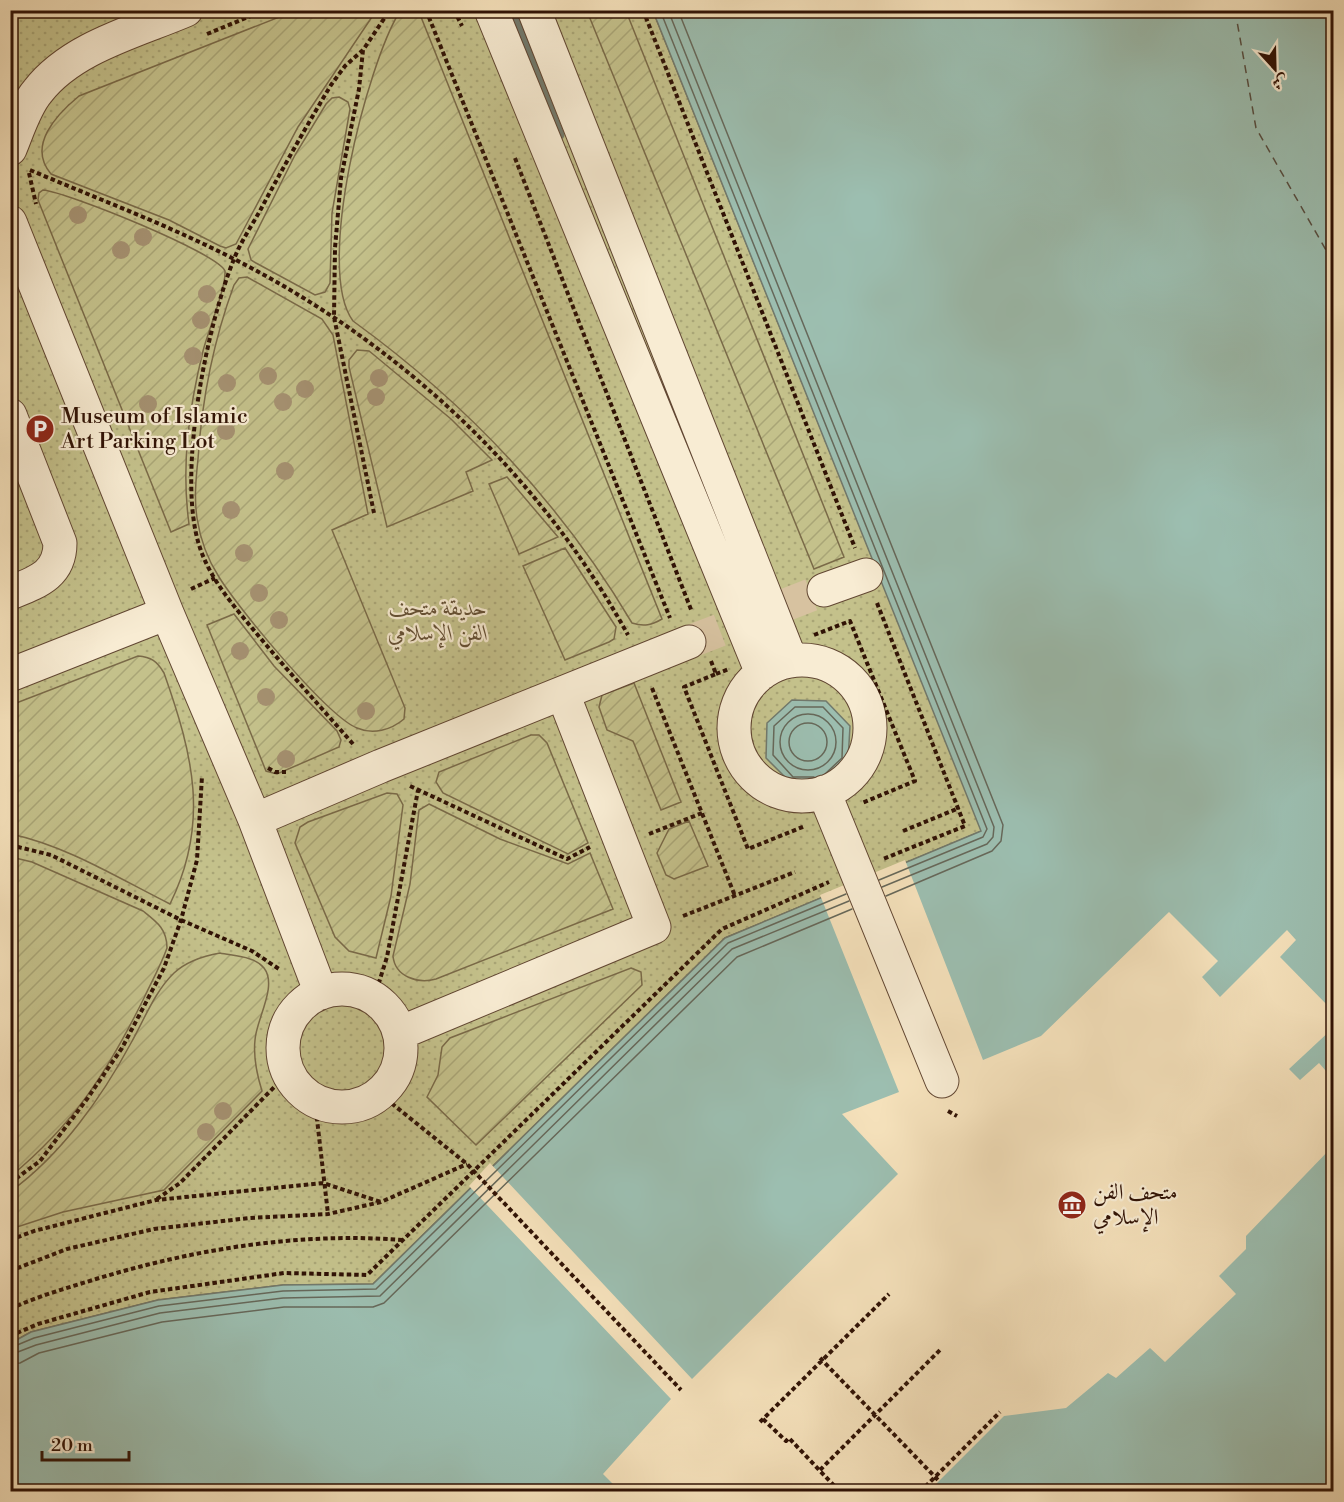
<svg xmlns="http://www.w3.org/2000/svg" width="1344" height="1502" font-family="'Libre Bodoni',Amiri,serif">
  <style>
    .park { fill: url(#park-dots); stroke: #7a6a48; stroke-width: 1.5 }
    .garden { fill: url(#garden-furrows); stroke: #7a6a48; stroke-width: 1.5 }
    .water { fill: #9cbeb0; stroke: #71796c; stroke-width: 1.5 }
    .pier { fill: #f5e1bb }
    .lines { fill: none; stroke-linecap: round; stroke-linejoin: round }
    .shore { stroke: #66685a; stroke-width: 1.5 }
    .stream { stroke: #71796c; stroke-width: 9 }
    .ferry { stroke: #564e41; stroke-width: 1.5; stroke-dasharray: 8 6; stroke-linecap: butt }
    .minor-tunnel { stroke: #d7c2a0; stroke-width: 33; stroke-dasharray: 33 16; stroke-linecap: butt }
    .minor-casing { stroke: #614632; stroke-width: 35 }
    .path { stroke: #301205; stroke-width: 4; stroke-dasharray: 4.5 3; stroke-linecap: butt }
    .minor { stroke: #f8ecd3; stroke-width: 33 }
    .tree { fill: #a59171 }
    .labels { text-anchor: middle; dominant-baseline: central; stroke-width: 4.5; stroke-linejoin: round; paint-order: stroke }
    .poi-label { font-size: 22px; fill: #301205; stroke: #f8ecd3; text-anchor: start }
    .park-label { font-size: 22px; font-style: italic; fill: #644f34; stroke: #f8ecd3 }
  </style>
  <defs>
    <pattern id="park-dots" width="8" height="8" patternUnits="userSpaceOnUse" patternTransform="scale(1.5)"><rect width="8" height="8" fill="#c4c18b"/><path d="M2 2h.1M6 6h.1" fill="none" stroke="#a9a576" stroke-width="1.8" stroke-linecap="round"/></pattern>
    <pattern id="garden-furrows" width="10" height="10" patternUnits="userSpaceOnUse" patternTransform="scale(1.5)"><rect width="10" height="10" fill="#c4c18b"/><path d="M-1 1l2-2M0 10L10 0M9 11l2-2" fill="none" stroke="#a9a576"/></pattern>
  </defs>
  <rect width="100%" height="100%" fill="#f5e1bb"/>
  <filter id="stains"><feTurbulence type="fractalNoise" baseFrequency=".00333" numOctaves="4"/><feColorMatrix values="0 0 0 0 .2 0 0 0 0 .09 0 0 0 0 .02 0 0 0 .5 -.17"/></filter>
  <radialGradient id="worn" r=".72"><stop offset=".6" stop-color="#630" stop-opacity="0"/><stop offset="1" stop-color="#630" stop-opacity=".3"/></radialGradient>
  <path class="park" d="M 11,11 L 653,11 L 982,831 L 725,938 L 373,1284 L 283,1285 L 158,1300 L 31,1332 L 11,1343 Z"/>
  <path class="garden" d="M 297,10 L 376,11 L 298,127 L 236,244 L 226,248 L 220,246 L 169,220 L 51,174 C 27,146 56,115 79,96 Z
    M 400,11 L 419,12 L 662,619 C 652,625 644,627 632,623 C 561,503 466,403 353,321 C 314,269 367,64 400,11 Z
    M 587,11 L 626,11 L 844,557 L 814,569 Z
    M 339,97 L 348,102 L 350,109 L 332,213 L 330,283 L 325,292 L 315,295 L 256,263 L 251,260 L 248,249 L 295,155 L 326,104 L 332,98 Z
    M 43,190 C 67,192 218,253 225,271 C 226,288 208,331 203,351 C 189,408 181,465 189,524 L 171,532 L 38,200 L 39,193 Z
    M 247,277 L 322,319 L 333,335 L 368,514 L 332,530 L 405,708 L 404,719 C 391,730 373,735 357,728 C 327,716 238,608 219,577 C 208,560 200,538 197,518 C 194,498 196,478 198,459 C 202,398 213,342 234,285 L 239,278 Z
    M 357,350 L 369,351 L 374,355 L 451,419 L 492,460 L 466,472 L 473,491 L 387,527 L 349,367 L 349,360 Z
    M 507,477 L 558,537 L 519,554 L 489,484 Z
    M 565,548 L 616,627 L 614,639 L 609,642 L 565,660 L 523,566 Z
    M 234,614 L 274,666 L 337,731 L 341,740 L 339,747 L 277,774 L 266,771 L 207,625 Z
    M 138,656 C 151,657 157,661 164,673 C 193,755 210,823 170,904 C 118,878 67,846 11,834 L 11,705 Z
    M 634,683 L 681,802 L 661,810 L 633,741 L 607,730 L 599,707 L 602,695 Z
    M 531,735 L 539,735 L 547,743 L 588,843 L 568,854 L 443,793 L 436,782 L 439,772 Z
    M 387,793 L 397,794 L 403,805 L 391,896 L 376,958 L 349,951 L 335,937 L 295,843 L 300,827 L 308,822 Z
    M 429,804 L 500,839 L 568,864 L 590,853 L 613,909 L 436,979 C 418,984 395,977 393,956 L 410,884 L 419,810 Z
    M 689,821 L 708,866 L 674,879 L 666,875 L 657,853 L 669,829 Z
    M 11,857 L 32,862 L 143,911 C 157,922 167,929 167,948 C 161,965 152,981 144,998 C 108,1071 74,1124 11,1176 Z
    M 220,953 C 233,956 255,956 264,968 C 278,986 256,1020 255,1040 C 253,1058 257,1075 262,1091 L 164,1190 L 63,1212 L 11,1229 L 11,1191 C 61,1155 102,1097 131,1043 C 144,1020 155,991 174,973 C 187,961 203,956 220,953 Z
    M 631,968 L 641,972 L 642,985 L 476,1145 L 427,1097 L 438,1075 L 442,1047 L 450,1038 Z"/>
  <path class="water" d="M 653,11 L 1333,11 L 1333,1491 L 11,1492 L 11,1343 L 31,1332 L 158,1300 L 283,1285 L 373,1284 L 725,938 L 981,831 Z
    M 792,700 L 826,701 L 850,726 L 848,761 L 824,784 L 791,783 L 766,758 L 767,723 Z"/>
  <path class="pier" d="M 905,860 L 983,1060 L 1041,1036 L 1169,912 L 1218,961 L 1202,977 L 1220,997 L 1287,930 L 1296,940 L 1280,957 L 1333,1011 L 1333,1028 L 1289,1069 L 1300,1080 L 1319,1063 L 1333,1079 L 1333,1146 L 1246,1236 L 1246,1249 L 1219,1276 L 1236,1294 L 1165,1362 L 1150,1348 L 1116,1378 L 1108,1373 L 1066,1408 L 1004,1416 L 929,1491 L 620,1491 L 603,1474 L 671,1399 L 469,1186 L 490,1163 L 692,1379 L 898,1174 L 842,1114 L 899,1092 L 820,895 Z"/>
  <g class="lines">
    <path class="shore" d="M 660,10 L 987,829 L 983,837 L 879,880
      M 668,10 L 994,827 L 993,837 L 987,844 L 882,887
      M 678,10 L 1003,825 L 1001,841 L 992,851 L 886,896
      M780 742a28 28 0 1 1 56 0a28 28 0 1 1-56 0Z
      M789 742a19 19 0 1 1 38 0a19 19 0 1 1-38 0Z
      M 814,777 L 793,777 L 773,755 L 774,726 L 795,707 L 823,707 L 843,728 L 842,758 L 825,774
      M 10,1348 L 34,1338 L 159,1306 L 283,1291 L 376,1289 L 728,943 L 846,894
      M 10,1355 L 36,1345 L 160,1313 L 283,1298 L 380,1296 L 732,949 L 849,901
      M 10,1364 L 20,1363 L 39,1353 L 162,1322 L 284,1307 L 373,1307 L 384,1303 L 737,957 L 852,909"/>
    <path class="stream" d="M 513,15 L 560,135"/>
    <path class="ferry" d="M 1235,10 L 1256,128 L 1334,264"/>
    <path class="minor-tunnel" d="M 689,642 L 824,590"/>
    <g class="minor-casing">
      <path id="minor" d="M 491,10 L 762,673
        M 534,10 L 791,661
        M 10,149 C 18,130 25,106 38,91 C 72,47 137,31 186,10
        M 10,222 L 167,613 L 255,820 L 321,993
        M 10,415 L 60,543 C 60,575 37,582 10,593
        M 824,590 L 866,575
        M734 728a68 68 0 1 1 136 0a68 68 0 1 1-136 0Z
        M 10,675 L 167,613
        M 824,792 L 942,1081
        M 255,820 L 381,766 L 689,642
        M283 1048a59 59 0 1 1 118 0a59 59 0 1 1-118 0Z
        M 400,1033 L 654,927 L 563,694"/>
    </g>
    <path class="path" d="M 426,10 L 670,618
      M 454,10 L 462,26
      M 643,10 L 855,548
      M 207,34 L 265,10
      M 363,50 L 359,89 L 341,178 L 335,248 L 334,317 L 374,513
      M 515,158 L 692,612
      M 30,170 C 98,199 168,225 234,259 C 399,343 539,473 628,635
      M 29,173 L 36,204
      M 191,589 L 215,578
      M 877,603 L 965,826 L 883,859
      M 814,635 L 850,621 L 915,781 L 862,803
      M 711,661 L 716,674 L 684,687 L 748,849 L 805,826
      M 716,674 L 729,669
      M 652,688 L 735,896
      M 353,744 C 319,705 285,668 252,628 C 232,604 210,578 200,548 C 176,478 206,328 234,259 C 241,241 253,224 262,207 C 284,166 307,125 331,85 L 345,66 L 363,50 L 390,10
      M 268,768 L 275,772 L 286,772
      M 410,786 L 567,859 L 590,847
      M 903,831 L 959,808
      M 649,834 L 702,813
      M 10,845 L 51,855 L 181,920 L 252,951 L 279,969
      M 683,916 L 795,872
      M 374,998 L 387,957 L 418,790
      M 380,1094 L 467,1164 L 681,1390
      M 315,1102 L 328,1214
      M 948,1111 L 957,1116
      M 10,1183 L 40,1161 L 87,1099 L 122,1048 L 164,968 L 181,920 L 197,860 L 202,776
      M 157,1199 L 180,1183 L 288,1073
      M 10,1240 L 34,1231 L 156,1200 L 323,1183 L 381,1202
      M 10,1271 L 67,1249 L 154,1229 L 249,1218 L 328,1214 L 381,1202 L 467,1164
      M 10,1309 C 38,1296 67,1288 96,1279 C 195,1249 299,1232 402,1240
      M 10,1336 L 38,1324 L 150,1292 L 284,1273 L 367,1275 L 722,929 L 829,882
      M 820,1358 L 939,1481
      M 763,1419 L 786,1441 L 789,1438 L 840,1492
      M 760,1422 L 889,1294
      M 820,1470 L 940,1350
      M 920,1492 L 1000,1412"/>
    <use href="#minor" class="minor"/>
  </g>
  <g class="tree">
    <circle cx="78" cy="215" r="9"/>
    <circle cx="143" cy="237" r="9"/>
    <circle cx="121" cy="250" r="9"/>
    <circle cx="207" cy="294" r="9"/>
    <circle cx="201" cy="320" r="9"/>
    <circle cx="193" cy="356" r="9"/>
    <circle cx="268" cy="376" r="9"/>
    <circle cx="379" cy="378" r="9"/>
    <circle cx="227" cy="383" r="9"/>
    <circle cx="305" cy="389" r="9"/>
    <circle cx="376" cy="397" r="9"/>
    <circle cx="283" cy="402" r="9"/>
    <circle cx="148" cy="404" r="9"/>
    <circle cx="226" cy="431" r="9"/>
    <circle cx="285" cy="471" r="9"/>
    <circle cx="231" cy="510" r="9"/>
    <circle cx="244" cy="553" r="9"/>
    <circle cx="259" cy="593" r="9"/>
    <circle cx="279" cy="620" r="9"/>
    <circle cx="240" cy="651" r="9"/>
    <circle cx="266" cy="697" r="9"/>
    <circle cx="366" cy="711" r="9"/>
    <circle cx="286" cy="759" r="9"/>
    <circle cx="223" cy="1111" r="9"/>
    <circle cx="206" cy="1132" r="9"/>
  </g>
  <defs>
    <g id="parking-disc" transform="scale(1.5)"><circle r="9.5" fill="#8f2418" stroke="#f8ecd3"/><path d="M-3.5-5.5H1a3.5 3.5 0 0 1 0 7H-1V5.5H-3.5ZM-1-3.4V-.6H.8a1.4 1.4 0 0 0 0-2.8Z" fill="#fff"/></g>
    <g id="museum-disc" transform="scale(1.5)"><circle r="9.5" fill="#8f2418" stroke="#f8ecd3"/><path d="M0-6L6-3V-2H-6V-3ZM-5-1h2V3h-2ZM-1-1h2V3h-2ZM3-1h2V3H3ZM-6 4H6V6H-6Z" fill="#fff"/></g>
  </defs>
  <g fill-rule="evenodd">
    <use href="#parking-disc" x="40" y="429"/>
    <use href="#museum-disc" x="1072" y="1205"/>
  </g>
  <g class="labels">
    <g class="poi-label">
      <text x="61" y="416">Museum of Islamic<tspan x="61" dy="25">Art Parking Lot</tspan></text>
      <text x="1093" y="1192">متحف الفن<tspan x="1093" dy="25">الإسلامي</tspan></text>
    </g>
    <g class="park-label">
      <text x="438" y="608">حديقة متحف<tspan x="438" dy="25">الفن الإسلامي</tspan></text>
    </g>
  </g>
  <rect width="1344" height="1502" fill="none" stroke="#f5e1bb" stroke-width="36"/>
  <rect x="12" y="12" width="1320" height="1478" fill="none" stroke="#301205" stroke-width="3"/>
  <rect x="18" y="18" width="1308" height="1466" fill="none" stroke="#301205" stroke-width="1.5"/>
  <g transform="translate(1275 69) rotate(158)" stroke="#f8ecd3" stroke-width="4.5" paint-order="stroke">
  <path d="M0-4.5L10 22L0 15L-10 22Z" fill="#301205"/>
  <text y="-9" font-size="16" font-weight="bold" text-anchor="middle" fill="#301205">ش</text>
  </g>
  <path d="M42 1451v9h87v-9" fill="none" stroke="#301205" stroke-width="3"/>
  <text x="51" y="1451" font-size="18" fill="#301205" stroke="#f8ecd3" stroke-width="4.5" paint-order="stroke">20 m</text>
  <rect width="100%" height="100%" filter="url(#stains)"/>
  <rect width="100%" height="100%" fill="url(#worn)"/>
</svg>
